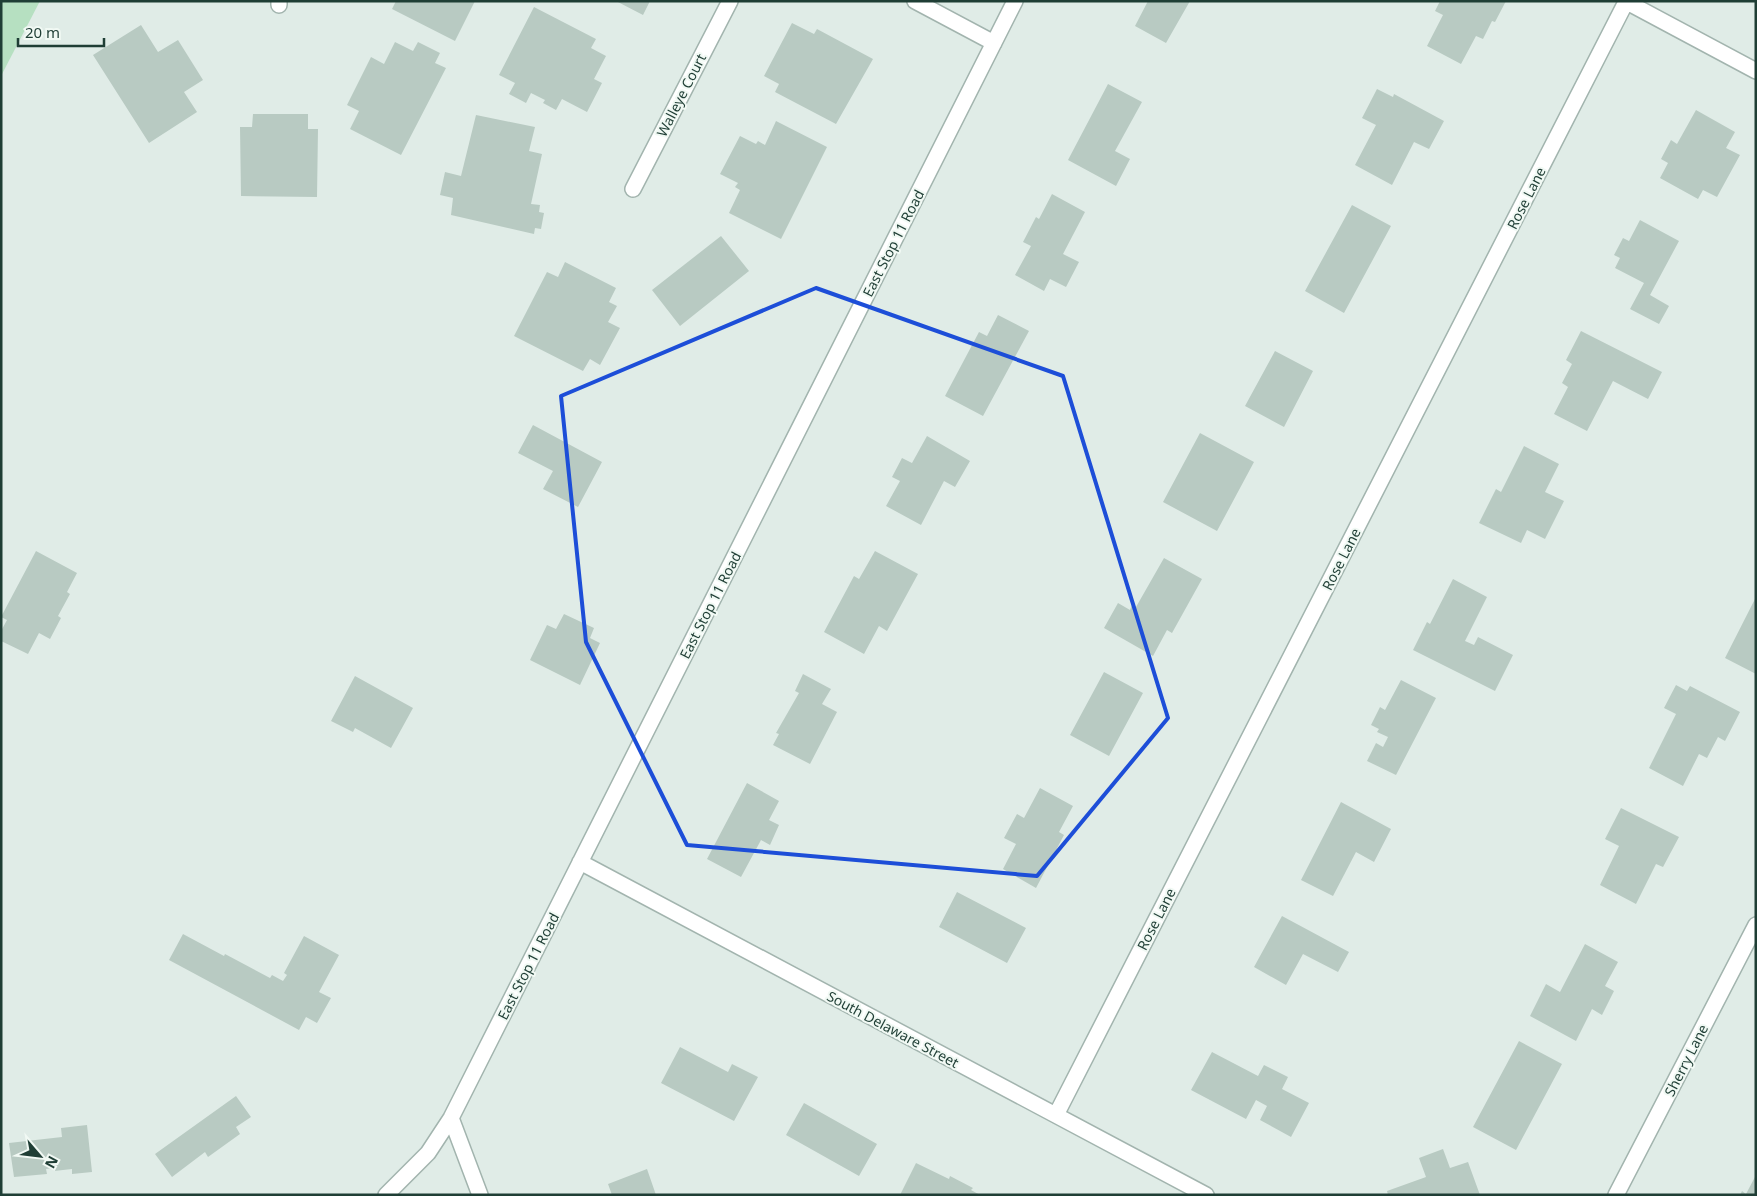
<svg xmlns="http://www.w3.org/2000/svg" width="1757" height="1196" font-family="'Noto Sans',sans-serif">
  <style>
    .green { fill: #b6e0c1 }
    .building { fill: #b8cac2 }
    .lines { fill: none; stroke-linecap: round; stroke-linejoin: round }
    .minor-casing { stroke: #a2b4ae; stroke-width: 18 }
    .minor { stroke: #fff; stroke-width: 15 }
    .marked { fill: none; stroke: #1d4ed8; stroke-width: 4; stroke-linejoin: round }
    .labels { text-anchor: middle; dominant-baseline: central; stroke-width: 4; stroke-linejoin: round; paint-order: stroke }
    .street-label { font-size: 14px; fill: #1f3e35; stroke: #f1f9f4 }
  </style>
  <rect width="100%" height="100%" fill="#e0ece7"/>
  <path class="green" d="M 1,1 L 40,1 L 1,76 Z"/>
  <path class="building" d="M 396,1 L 475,1 L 455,41 L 392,9 Z
    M 616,1 L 650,1 L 643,15 Z
    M 1148,1 L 1190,1 L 1166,43 L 1135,26 Z
    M 1440,1 L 1506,1 L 1495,22 L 1492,21 L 1483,39 L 1476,36 L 1461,64 L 1427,46 L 1443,15 L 1435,11 Z
    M 534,7 L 596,39 L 591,48 L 606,56 L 594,79 L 602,83 L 587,112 L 562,99 L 556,110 L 543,103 L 545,100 L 531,93 L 526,103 L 509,94 L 515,83 L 499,75 Z
    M 792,23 L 814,34 L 817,29 L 873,59 L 836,124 L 775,92 L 779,84 L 764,76 Z
    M 141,25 L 158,52 L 178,40 L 203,80 L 184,92 L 197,112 L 149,143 L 93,55 Z
    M 395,42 L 413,51 L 418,42 L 440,53 L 435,63 L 446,68 L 401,155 L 350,129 L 359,111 L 347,105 L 371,57 L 384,64 Z
    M 1108,84 L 1142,102 L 1115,151 L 1130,159 L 1116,186 L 1068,160 Z
    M 1377,89 L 1393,97 L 1394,94 L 1444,121 L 1429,149 L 1414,142 L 1392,185 L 1355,165 L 1376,125 L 1362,118 Z
    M 1696,110 L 1735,132 L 1726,148 L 1740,155 L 1717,197 L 1703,190 L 1698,199 L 1660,178 L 1668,163 L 1661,159 L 1671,140 L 1677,144 Z
    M 253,114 L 308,114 L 308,129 L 318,129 L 317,197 L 241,196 L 240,127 L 252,127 Z
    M 476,115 L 535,127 L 529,151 L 542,154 L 531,204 L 540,205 L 539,212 L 544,213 L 541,229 L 535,228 L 534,234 L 451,215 L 453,198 L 440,195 L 445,172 L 461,176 Z
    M 776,121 L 827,147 L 781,239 L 729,213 L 740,190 L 735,187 L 738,183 L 720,174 L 740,136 L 756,144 L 758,141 L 765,145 Z
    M 1052,194 L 1085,212 L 1063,254 L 1079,262 L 1066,287 L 1050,279 L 1044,291 L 1015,275 L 1031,246 L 1023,242 L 1036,217 L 1039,219 Z
    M 1352,205 L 1391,226 L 1344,313 L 1305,291 Z
    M 1640,220 L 1679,241 L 1650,295 L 1669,306 L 1659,324 L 1630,309 L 1644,283 L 1615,268 L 1620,258 L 1614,255 L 1623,238 L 1629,241 Z
    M 721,236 L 749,271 L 680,326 L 652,290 Z
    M 565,262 L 616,288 L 609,302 L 617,306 L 608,322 L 620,328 L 600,365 L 590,359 L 583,371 L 514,336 L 547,272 L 558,277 Z
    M 998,315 L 1029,331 L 983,416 L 945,396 L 979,332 L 987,336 Z
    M 1581,331 L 1662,372 L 1648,399 L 1613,381 L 1587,431 L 1554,414 L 1568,387 L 1562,383 L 1572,364 L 1566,360 Z
    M 1275,351 L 1313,371 L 1284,427 L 1245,406 Z
    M 533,425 L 602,462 L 578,507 L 543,489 L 553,471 L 518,453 Z
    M 1200,433 L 1254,462 L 1217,531 L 1163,502 Z
    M 927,436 L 970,461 L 955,487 L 944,481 L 921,525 L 886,506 L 900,481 L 892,477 L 902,458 L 912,463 Z
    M 1524,446 L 1559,464 L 1545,492 L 1564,501 L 1545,539 L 1527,530 L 1521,543 L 1479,523 L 1496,489 L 1501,492 Z
    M 36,551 L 77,573 L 67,592 L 70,594 L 58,616 L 61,618 L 50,639 L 39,633 L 28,654 L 1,641 L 1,631 L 7,620 L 1,617 Z
    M 875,551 L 918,574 L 887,631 L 879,626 L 864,654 L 824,632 L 854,576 L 859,579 Z
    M 1164,558 L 1202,579 L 1172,633 L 1167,630 L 1153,656 L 1104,628 L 1118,603 L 1130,610 L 1132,605 L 1136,607 Z
    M 1453,579 L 1487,597 L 1465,641 L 1474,645 L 1478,637 L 1513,655 L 1495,691 L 1413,650 L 1427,622 L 1430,624 Z
    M 1756,597 L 1756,674 L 1725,658 Z
    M 564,614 L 594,628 L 590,638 L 600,643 L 580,685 L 530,660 L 547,625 L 556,629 Z
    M 1104,672 L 1143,693 L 1109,756 L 1070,735 Z
    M 803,674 L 831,689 L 822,704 L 837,712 L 810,764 L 773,745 L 779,734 L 776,733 L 799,693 L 795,691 Z
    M 355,676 L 413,708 L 391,748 L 355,728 L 353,732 L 331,721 Z
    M 1401,680 L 1436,698 L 1396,775 L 1367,761 L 1376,743 L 1383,747 L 1388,737 L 1377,732 L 1379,729 L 1371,725 L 1380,707 L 1385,710 Z
    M 1676,685 L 1687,691 L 1690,686 L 1740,712 L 1725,741 L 1718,737 L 1707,758 L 1699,754 L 1683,786 L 1649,768 L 1676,714 L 1664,708 Z
    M 747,783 L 779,801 L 769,820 L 779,825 L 770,845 L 761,840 L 741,877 L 707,859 Z
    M 1040,788 L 1073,806 L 1059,832 L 1064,835 L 1036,888 L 1003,869 L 1016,844 L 1004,838 L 1017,814 L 1024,818 Z
    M 1341,802 L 1391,829 L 1374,862 L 1356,852 L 1333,896 L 1301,880 Z
    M 1621,808 L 1679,837 L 1663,867 L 1656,864 L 1636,904 L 1600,885 L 1619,846 L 1605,839 Z
    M 957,892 L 1026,928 L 1007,963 L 939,927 Z
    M 1282,916 L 1349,952 L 1338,972 L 1303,954 L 1286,985 L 1254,967 Z
    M 183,934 L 224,956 L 225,954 L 270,978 L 272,975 L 283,981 L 287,975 L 284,973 L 304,936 L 339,955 L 319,992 L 331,998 L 317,1023 L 306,1017 L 299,1030 L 169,960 Z
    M 1585,944 L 1618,962 L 1605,986 L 1614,991 L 1602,1015 L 1592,1009 L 1576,1041 L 1530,1016 L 1546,984 L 1560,992 Z
    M 1519,1041 L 1562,1064 L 1516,1150 L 1473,1127 Z
    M 680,1047 L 728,1072 L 732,1064 L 758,1077 L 734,1121 L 661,1083 Z
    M 1212,1052 L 1258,1076 L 1264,1065 L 1288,1077 L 1282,1089 L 1309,1103 L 1291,1137 L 1260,1120 L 1267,1106 L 1256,1100 L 1246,1119 L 1191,1090 Z
    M 236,1096 L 251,1117 L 236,1127 L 240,1134 L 208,1157 L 205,1152 L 172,1177 L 155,1154 Z
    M 804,1103 L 877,1144 L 859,1176 L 786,1135 Z
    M 87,1125 L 92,1172 L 72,1174 L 72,1169 L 54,1171 L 53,1168 L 46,1169 L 47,1174 L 14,1177 L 9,1143 L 62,1137 L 61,1128 Z
    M 1443,1149 L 1450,1168 L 1468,1162 L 1480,1195 L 1388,1195 L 1387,1191 L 1426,1177 L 1419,1158 Z
    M 916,1163 L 949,1179 L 950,1176 L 973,1188 L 971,1190 L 980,1195 L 900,1195 Z
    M 647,1169 L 656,1195 L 612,1195 L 608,1184 Z
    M 1756,1175 L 1756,1195 L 1740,1195 L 1742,1191 L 1746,1194 Z"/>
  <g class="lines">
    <g class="minor-casing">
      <path id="minor" d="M 915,1 L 994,43
        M 1625,1 L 1756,71
        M 279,5 L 279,1
        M 633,189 L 730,1
        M 580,862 L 1206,1195
        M 1056,1115 L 1626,2
        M 451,1118 L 480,1195
        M 386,1195 L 428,1153 L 451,1118 L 1015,1
        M 1616,1195 L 1756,925"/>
    </g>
    <use href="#minor" class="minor"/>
  </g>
  <path class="marked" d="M 816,288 L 1063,376 L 1168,718 L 1037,876 L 687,845 L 586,642 L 561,396 Z"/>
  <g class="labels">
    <g class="street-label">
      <text transform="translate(681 95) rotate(-63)">Walleye Court</text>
      <text transform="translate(1526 198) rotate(-63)">Rose Lane</text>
      <text transform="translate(893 243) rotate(-63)">East Stop 11 Road</text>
      <text transform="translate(1341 559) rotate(-63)">Rose Lane</text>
      <text transform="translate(710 605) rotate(-63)">East Stop 11 Road</text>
      <text transform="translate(1156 919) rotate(-63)">Rose Lane</text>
      <text transform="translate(528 966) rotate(-63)">East Stop 11 Road</text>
      <text transform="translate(893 1029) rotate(28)">South Delaware Street</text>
      <text transform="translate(1686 1060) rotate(-63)">Sherry Lane</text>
    </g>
  </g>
  <rect width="1757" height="1196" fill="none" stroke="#1f3e35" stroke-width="5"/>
  <g transform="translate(40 1156) rotate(118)" stroke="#f1f9f4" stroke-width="4" paint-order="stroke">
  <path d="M0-4L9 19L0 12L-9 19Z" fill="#1f3e35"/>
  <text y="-8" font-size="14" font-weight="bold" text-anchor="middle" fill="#1f3e35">N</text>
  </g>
  <path d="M18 38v8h86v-8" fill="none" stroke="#1f3e35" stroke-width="2.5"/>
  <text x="25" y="38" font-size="15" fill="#1f3e35" stroke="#f1f9f4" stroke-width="4" paint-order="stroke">20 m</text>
</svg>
